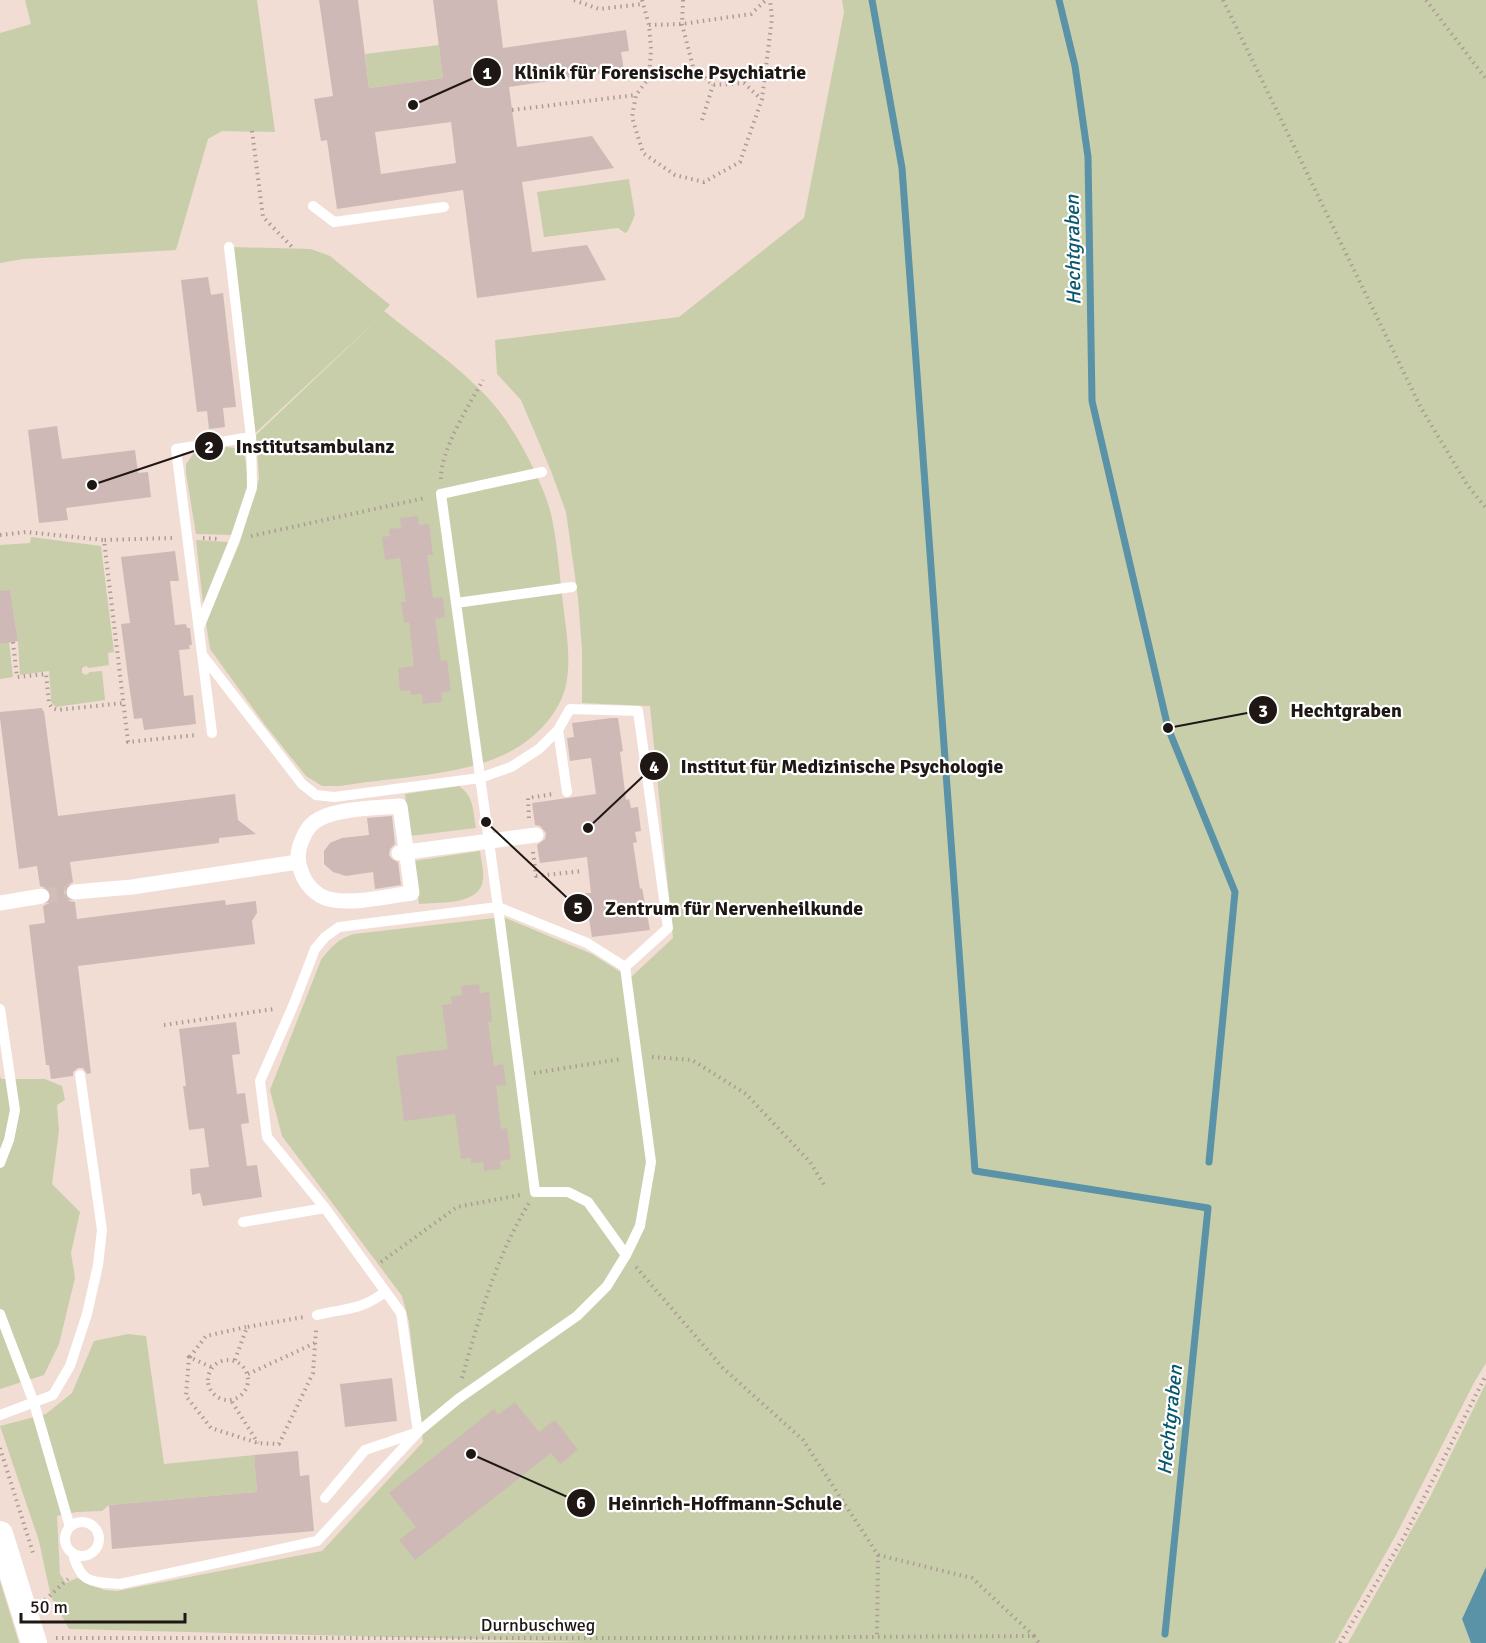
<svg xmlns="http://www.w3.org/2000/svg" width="1486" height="1643" font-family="Signika,sans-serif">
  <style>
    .green { fill: #c8cea9 }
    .water { fill: #5a92a7 }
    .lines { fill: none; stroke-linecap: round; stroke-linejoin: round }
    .stream { stroke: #5a92a7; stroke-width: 7 }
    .building { fill: #ceb9b6; fill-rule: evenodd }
    .pedestrian-tunnel { stroke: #d1bfb7; stroke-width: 15; stroke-dasharray: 15 8; stroke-linecap: butt }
    .path { stroke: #ac9c95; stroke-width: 4; stroke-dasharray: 1.5 4.5; stroke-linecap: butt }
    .service { stroke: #fff; stroke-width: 10 }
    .pedestrian { stroke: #fff; stroke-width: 15 }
    .tertiary { stroke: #fff; stroke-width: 26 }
    .labels { text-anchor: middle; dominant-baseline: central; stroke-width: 4.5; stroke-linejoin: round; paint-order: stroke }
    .street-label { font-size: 18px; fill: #1e1714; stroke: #fff }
    .water-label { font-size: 20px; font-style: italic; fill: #07586e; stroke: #fff }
    .leader { fill: none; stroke: #1e1714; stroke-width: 2 }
    .callout-dot { fill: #1e1714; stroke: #fff; stroke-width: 2 }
    .mark-label { font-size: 18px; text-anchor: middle; font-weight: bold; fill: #fff }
    .callout-label { font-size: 20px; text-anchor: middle; font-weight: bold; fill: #1e1714; stroke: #fff; stroke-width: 4.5; stroke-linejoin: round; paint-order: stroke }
  </style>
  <rect width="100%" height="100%" fill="#f1ddd4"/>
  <path class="green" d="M 25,0 L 257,0 L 275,132 L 222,131 L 208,139 L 176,250 L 23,259 L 0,263 L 0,33 L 31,24 Z
    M 842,0 L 1486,0 L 1486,1363 L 1475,1381 L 1396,1535 L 1335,1643 L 341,1643 L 592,1642 L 69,1629 L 51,1597 L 39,1541 L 0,1426 L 46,1414 L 72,1393 L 94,1341 L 128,1334 L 146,1336 L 164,1464 L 254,1455 L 257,1492 L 109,1505 L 102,1511 L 77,1512 L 57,1516 L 60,1574 L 66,1583 L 77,1578 L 104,1590 L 117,1591 L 322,1551 L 423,1442 L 409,1322 L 402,1296 L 282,1136 L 270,1090 L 321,960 C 331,947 339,938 354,934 L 503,917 L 592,954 L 630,978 L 673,938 L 650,706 L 582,703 L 582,649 L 578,598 L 566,512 L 551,471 L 521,400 L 497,374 L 495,340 L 679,317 L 804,218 L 844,12 Z
    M 439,45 L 443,78 L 369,88 L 365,54 Z
    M 629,179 L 635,215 L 628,231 L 625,233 L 618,228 L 544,237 L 537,192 Z
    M 229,247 L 311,249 L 330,256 L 390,305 L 384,311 C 421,341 465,370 495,406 C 516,431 543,482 551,514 C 557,541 559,568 562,595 C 565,625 572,655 566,685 C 561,708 543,730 524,743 C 477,777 397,776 340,786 L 322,786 L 306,776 L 265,725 L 210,649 L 206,623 L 240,542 L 259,479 L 256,435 L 380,317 L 251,437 Z
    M 227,447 L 236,448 L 245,457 L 249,485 L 231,535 L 196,534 L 186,473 L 186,464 L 194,453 Z
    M 31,537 L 101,546 L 114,652 L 108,653 L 109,665 L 89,668 L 86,666 L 82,668 L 82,673 L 86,675 L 90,672 L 102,671 L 105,700 L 56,707 L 51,702 L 51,698 L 49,671 L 20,675 L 18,641 L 10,591 L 0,592 L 0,545 L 30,543 Z
    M 196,540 L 228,542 L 203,603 Z
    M 9,642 L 13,677 L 0,679 L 0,644 Z
    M 459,786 C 474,796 473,811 476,828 L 410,836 L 405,794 Z
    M 480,851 C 481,860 484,871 483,879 C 481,906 438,902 419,904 L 413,861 Z
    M 0,1075 L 1,1079 L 45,1079 L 62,1086 L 65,1100 L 57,1105 L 59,1131 L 52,1184 L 80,1212 L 71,1253 L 75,1278 L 59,1344 L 44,1375 L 0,1389 Z
    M 1486,1383 L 1486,1567 L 1462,1619 L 1471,1643 L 1348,1643 L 1431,1495 Z
    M 0,1581 L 19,1643 L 0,1643 Z"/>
  <path class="water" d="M 1486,1567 L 1486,1643 L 1471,1643 L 1462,1619 Z"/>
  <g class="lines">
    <path class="stream" d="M 872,0 L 902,168 L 975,1171 L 1208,1208 L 1165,1634
      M 1059,0 L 1075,66 L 1088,157 L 1092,401 L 1168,728 L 1235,892 L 1209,1162"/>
  </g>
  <path class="building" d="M 319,0 L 358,0 L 369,88 L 443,78 L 433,0 L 497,0 L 503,48 L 626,30 L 629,51 L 621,52 L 624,70 L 509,87 L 517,147 L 592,136 L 614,168 L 522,182 L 532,252 L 587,245 L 606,280 L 477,298 L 463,190 L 337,209 L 327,140 L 321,141 L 314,99 L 333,96 ZM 451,122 L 456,163 L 381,174 L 375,132 Z
    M 208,277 L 211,295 L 223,293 L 236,407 L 223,408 L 225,427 L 209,429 L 207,411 L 197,412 L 181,280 Z
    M 57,426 L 62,459 L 135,450 L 138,473 L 148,472 L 151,497 L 66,508 L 68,520 L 39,523 L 28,430 Z
    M 418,516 L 419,525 L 429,524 L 433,555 L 427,555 L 433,598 L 443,597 L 445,617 L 435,619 L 441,661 L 447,660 L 451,691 L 441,693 L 442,702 L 423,704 L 422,694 L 411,695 L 410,690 L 400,691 L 398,668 L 414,666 L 409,622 L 404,623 L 401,602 L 406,602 L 400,558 L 385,560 L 382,537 L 390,536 L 389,529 L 401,528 L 400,518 Z
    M 175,551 L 179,581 L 170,581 L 175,625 L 186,624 L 187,628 L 190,628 L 192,645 L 189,645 L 190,649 L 179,650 L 184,696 L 193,695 L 196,724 L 144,730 L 142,718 L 134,719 L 128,677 L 121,624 L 130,623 L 121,557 Z
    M 10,590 L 18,641 L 0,644 L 0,591 Z
    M 42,708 L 43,711 L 44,711 L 58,816 L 235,794 L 238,820 L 256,834 L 219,838 L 219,843 L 70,862 L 73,882 L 65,887 L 64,893 L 69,901 L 75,902 L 77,919 L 225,900 L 226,905 L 256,901 L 257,913 L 252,921 L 255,944 L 78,966 L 91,1073 L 87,1074 L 83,1068 L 78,1068 L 73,1072 L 73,1076 L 51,1079 L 49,1065 L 46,1065 L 29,925 L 45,923 L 43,906 L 49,903 L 52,895 L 49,889 L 40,886 L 37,866 L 19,869 L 0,718 L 0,712 Z
    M 611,718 L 618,718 L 623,751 L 620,752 L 626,800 L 629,799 L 631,808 L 638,807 L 641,831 L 635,832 L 637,842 L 633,843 L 640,889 L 642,888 L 650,930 L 592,937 L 585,893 L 591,893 L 587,857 L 540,863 L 537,845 L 545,839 L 546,833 L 540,826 L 535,825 L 532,803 L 596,794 L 591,758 L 570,761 L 567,738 L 574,737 L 572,723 Z
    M 392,816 L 395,844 L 390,849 L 389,855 L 392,859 L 398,862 L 401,885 L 375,889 L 373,872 L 346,876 L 333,872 L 324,864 L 324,851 L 330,843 L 342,838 L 369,835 L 367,818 Z
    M 479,984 L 480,993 L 489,992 L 492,1022 L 488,1022 L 494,1066 L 503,1064 L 506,1085 L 496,1086 L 501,1129 L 507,1128 L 511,1159 L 500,1161 L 501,1169 L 484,1171 L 483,1162 L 471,1163 L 471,1158 L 461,1159 L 455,1114 L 404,1121 L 396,1056 L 448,1049 L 442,1005 L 452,1004 L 451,997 L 462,995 L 461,986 Z
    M 236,1022 L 240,1054 L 232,1055 L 237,1094 L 245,1093 L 249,1123 L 241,1124 L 247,1166 L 257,1165 L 262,1197 L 203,1206 L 200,1193 L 192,1195 L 190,1169 L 209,1167 L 204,1128 L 189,1130 L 183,1086 L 186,1086 L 179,1029 Z
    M 392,1378 L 397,1421 L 345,1427 L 340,1384 Z
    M 515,1402 L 539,1432 L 555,1420 L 578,1450 L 560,1464 L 551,1453 L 415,1560 L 399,1540 L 416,1527 L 389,1493 L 494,1409 L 498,1415 Z
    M 298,1451 L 300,1476 L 309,1475 L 314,1531 L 112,1549 L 109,1505 L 257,1492 L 254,1455 Z"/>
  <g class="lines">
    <path class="pedestrian-tunnel" d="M 42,896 L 74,892"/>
    <path class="path" d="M 574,0 L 599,9 L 643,4
      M 642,0 L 649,25 L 651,49 L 649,78 L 636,95 L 632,117 L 643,153 L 675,175 L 704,182 L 740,162 L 762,99 L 772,18 L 770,0
      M 683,0 L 682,24 L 693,67 L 713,85 L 744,83 L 761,99
      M 1223,0 L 1421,408 L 1468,486 L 1486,508
      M 1426,0 L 1486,79
      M 649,25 L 682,24 L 751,14 L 766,0
      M 512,110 L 636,95
      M 702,120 L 713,85
      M 252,131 L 263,217 L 294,249
      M 441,479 C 440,451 469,405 483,380
      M 0,535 L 26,532 L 104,540
      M 251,536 L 425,498
      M 172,538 L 104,540 L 128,742 L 197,735
      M 203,538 L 220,539
      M 13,642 L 17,677 L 46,674 L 49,703 L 52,708 L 58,710 L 123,703
      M 529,818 L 528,798 L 553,794
      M 533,852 L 536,876 L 583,871
      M 164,1025 L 274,1009
      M 652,1057 L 692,1060 L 746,1094 L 810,1162 L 826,1188
      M 534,1073 L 621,1059
      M 381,1262 L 457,1207 L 520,1195
      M 636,1267 L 723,1368 L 803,1440 L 878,1555 L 877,1637
      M 190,1357 L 206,1336 L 246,1327
      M208 1380a20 20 0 1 1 40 0a20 20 0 1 1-40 0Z
      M 235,1360 L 247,1327 L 304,1317
      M 211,1367 L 189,1357 L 186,1396 L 211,1428 L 258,1443 L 279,1444 L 313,1373 L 316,1330
      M 248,1374 L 315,1343
      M 462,1378 C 479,1318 496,1257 529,1203
      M 232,1402 L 258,1443
      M 0,1448 L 33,1553
      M 878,1555 L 972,1578 L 1034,1636
      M 45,1600 L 68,1579
      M 56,1638 L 688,1638 L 1034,1636 L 1039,1643
      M 1340,1643 L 1404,1537 L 1486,1375"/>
    <path class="service" d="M 313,206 L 334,222 L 444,207
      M 542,472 L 441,494 L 456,603 L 572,587
      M 200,625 L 235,539 L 252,488 L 251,437
      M 203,656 L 302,784 L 316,795 L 334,797 L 480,778 L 511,767 L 539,749 L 558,730 L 570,709 L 638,711 L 668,928 L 625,967
      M 558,730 L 567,792
      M 212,733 L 176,449 L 251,437 L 229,247
      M 0,1009 L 15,1110 L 9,1140 L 0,1163
      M 243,1222 L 325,1208
      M 0,1314 L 34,1403 L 70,1527
      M 317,1315 C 345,1308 360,1311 385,1292
      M 0,1415 L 53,1395 L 70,1366 L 87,1314 L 98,1265 L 102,1230 L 80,1075
      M 325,1498 L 365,1450 L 418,1432 L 458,1399 L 577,1316 L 607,1286 L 626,1255 L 640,1226 L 651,1162 L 625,967 L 587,943 L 498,907 L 535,1192 L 568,1192 L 588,1202 L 626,1255
      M65 1539a17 17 0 1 1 34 0a17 17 0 1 1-34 0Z
      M 73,1554 C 81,1584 92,1582 120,1584 L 317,1541 L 418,1432 L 401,1313 L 325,1208 L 267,1137 L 260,1081 L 293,1006 L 315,949 L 325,937 L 339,927 L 498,907 L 456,603"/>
    <path class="pedestrian" d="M 400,806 L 412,893 C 388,896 352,905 329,899 C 316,896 305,884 301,871 C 297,861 297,851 302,840 C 305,832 311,823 319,819 C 339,808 377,808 400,806 Z
      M 399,853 L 536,835
      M 74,892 L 132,887 L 298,862
      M 0,903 L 42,896"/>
    <path class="tertiary" d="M 0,1534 L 34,1643"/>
  </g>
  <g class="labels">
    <g class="street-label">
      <text x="538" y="1625">Durnbuschweg</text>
    </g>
    <g class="water-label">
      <text transform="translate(1073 250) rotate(-91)">Hechtgraben</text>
      <text transform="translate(1170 1420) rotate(-84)">Hechtgraben</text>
    </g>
  </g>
  <path class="leader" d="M413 105L487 72M92 485L209 446M1168 728L1263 710M588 828L654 766M486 822L578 908M471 1454L581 1503"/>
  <g class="callout-dot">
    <circle cx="413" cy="105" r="6"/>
    <circle cx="92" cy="485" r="6"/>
    <circle cx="1168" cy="728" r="6"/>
    <circle cx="588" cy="828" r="6"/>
    <circle cx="486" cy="822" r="6"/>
    <circle cx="471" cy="1454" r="6"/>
    <circle cx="487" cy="72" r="15"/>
    <circle cx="209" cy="446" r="15"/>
    <circle cx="1263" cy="710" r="15"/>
    <circle cx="654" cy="766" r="15"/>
    <circle cx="578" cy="908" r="15"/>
    <circle cx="581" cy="1503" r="15"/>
  </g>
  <g class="mark-label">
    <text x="487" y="79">1</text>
    <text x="209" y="453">2</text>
    <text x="1263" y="717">3</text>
    <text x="654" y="773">4</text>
    <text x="578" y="914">5</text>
    <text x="581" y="1509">6</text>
  </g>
  <g class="callout-label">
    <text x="660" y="79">Klinik für Forensische Psychiatrie</text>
    <text x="315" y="453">Institutsambulanz</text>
    <text x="1346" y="717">Hechtgraben</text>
    <text x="842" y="773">Institut für Medizinische Psychologie</text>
    <text x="734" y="915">Zentrum für Nervenheilkunde</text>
    <text x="725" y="1510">Heinrich-Hoffmann-Schule</text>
  </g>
  <path d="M21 1613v9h164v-9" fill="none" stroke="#1e1714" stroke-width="3"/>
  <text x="30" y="1613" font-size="18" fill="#1e1714" stroke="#ffffff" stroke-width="4.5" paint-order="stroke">50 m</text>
</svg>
